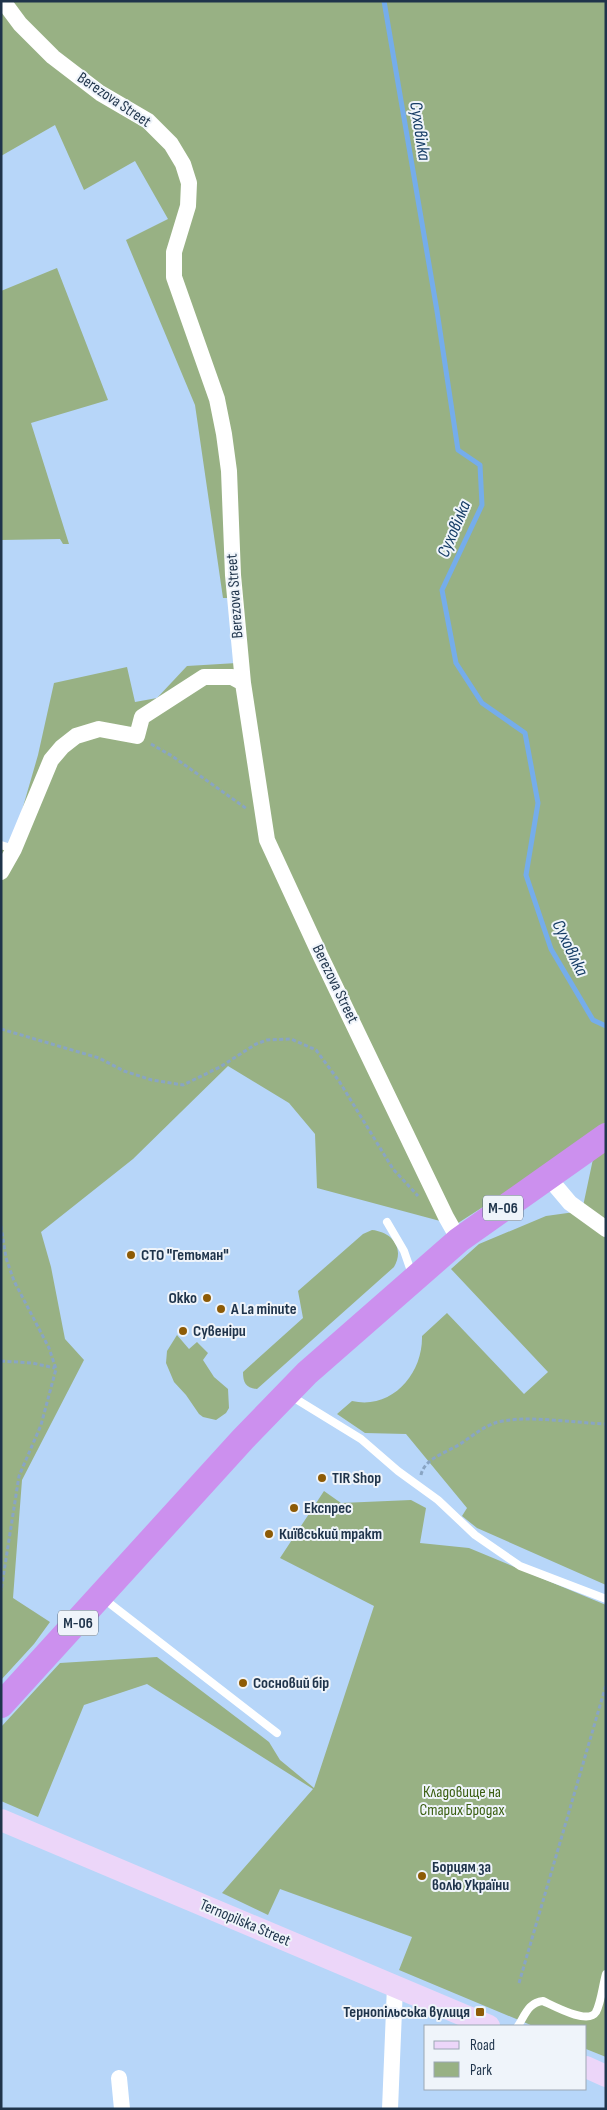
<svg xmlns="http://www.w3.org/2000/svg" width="607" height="2110" font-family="'Sofia Sans Condensed',sans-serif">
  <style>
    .green { fill: #98b184 }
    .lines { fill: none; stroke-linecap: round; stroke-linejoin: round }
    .stream { stroke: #75adeb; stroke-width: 5 }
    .path { stroke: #89a5c4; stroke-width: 3; stroke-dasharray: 4 2.5; stroke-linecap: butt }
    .service { stroke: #fff; stroke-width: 8 }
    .minor { stroke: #fff; stroke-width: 16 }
    .secondary { stroke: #ecd6f9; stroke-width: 22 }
    .trunk { stroke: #cc90ee; stroke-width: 26 }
    .poi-dot { fill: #8d5b06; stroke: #eff4fa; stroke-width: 2 }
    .labels { text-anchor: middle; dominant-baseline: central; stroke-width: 4; stroke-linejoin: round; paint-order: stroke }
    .shield { fill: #eff4fa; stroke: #5d6e80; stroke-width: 1 }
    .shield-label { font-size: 15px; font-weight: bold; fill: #1f344b }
    .street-label { font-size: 16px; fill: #1f344b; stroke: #eff4fa }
    .poi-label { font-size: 16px; font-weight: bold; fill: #1f344b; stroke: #eff4fa; text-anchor: start }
    .park-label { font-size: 16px; fill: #3b5f12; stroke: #eff4fa }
    .water-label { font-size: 18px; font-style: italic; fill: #163d66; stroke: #eff4fa }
  </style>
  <rect width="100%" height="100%" fill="#b7d6f9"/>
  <path class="green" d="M 1,1 L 606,1 L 606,1122 L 520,1183 L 455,1225 L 317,1188 L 315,1134 L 289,1103 L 228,1066 L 133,1159 L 41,1232 L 51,1267 L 65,1339 L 84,1360 L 22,1480 L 13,1598 L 50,1622 L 34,1644 L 1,1680 L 1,842 L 12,845 L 38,755 L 54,683 L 127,667 L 135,702 L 157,698 L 187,666 L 237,663 L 230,598 L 223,598 L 195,405 L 126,240 L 168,219 L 135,161 L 84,190 L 55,125 L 1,156 Z
    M 57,268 L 108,400 L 31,423 L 69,544 L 63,544 L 60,539 L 1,540 L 1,291 Z
    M 606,1150 L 606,1585 L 477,1528 L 462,1516 L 467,1508 L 406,1434 L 365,1433 L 337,1414 L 352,1401 C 392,1410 423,1374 422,1336 L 447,1313 L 524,1394 L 548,1372 L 451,1269 L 479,1244 L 546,1216 L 582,1211 L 593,1159 Z
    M 372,1230 C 392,1232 405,1248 394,1267 L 257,1389 C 246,1388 243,1383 243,1372 L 303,1318 L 298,1291 L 363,1234 Z
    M 177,1335 L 189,1349 L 197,1342 L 208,1353 L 203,1360 L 214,1377 L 228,1389 L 229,1408 L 226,1413 L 216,1420 L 203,1417 L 199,1414 L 186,1395 L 174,1382 L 166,1363 L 167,1351 Z
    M 324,1491 L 341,1503 L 411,1500 L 426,1508 L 420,1543 L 469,1548 L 606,1605 L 606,2057 L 586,2049 L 586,2026 L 533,2026 L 399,1970 L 412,1937 L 280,1889 L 268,1915 L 222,1893 L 313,1789 L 147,1684 L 84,1705 L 38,1817 L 1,1801 L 1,1727 L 60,1663 L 157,1657 L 269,1742 L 280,1760 L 314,1788 L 374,1606 L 280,1558 Z"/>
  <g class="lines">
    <path class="stream" d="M 384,1 L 437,311 L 458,450 L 480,465 L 482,505 L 442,590 L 456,663 L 482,703 L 525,733 L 538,803 L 526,875 L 551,949 L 593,1020 L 606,1026"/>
    <path class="path" d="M 151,744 L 172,756 L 247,809
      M 1,1029 L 99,1058 L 124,1071 L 152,1080 L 183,1085 L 220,1067 L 256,1044 L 267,1040 L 291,1039 L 316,1050 L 339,1081 L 393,1169 L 418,1196
      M 1,1226 L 6,1258 L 14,1281 L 49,1348 L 56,1369 L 41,1425 L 19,1476 L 1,1591
      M 1,1361 L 32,1363 L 55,1368
      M 421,1475 C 424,1460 442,1454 455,1447 C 468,1440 480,1428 495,1423 C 522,1414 575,1423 606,1424
      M 519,1983 L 606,1685"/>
    <path class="service" d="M 1,845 L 14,849
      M 387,1222 L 404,1251 L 412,1274
      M 291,1396 L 361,1439 L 398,1471 L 438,1500 L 475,1535 L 520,1566 L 606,1599
      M 104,1599 L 277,1733
      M 518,2026 C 525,2015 529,2002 543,2001 C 554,2006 588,2025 596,2012 C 601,2003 603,1984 606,1974"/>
    <path class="minor" d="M 3,1 L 20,24 L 53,57 L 100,93 L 148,121 L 171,144 L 183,164 L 189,183 L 188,206 L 174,252 L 174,277 L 217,399 L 224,434 L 229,471 L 233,575 L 243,683 L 267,840 L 321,957 L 446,1217 L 459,1240
      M 1,872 L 14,849 L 51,760 L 62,747 L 76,736 L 99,729 L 137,736 L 142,717 L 204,677 L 232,677 L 243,683
      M 548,1177 L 570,1203 L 606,1229
      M 119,2078 L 122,2109
      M 390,2109 L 395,1986"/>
    <path class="secondary" d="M 1,1820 L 489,2026
      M 586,2067 L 606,2076"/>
    <path class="trunk" d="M 1,1705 L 243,1439 L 307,1373 L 459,1240 L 606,1136"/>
  </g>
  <g class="poi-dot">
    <circle cx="131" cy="1255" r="5"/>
    <circle cx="207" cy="1298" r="5"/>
    <circle cx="221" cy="1309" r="5"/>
    <circle cx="183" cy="1331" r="5"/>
    <circle cx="322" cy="1478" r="5"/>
    <circle cx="294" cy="1508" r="5"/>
    <circle cx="269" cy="1534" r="5"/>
    <circle cx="243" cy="1683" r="5"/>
    <circle cx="422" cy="1876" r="5"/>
    <rect x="475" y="2007" width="10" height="10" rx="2.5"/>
  </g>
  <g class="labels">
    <g class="shield">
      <rect x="483" y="1195.5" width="40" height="25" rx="4"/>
      <rect x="58" y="1610.5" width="40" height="25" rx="4"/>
    </g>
    <g class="shield-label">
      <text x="503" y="1208">М-06</text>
      <text x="78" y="1623">М-06</text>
    </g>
    <g class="street-label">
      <text transform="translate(114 100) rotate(34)">Berezova Street</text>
      <text transform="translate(235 596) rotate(-94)">Berezova Street</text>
      <text transform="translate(335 984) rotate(64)">Berezova Street</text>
      <text transform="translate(245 1923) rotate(23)">Ternopilska Street</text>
    </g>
    <g class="poi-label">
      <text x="141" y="1255">СТО "Гетьман"</text>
      <text x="197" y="1298" text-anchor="end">Okko</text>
      <text x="231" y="1309">A La minute</text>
      <text x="193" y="1331">Сувеніри</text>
      <text x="332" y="1478">TIR Shop</text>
      <text x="304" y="1508">Експрес</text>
      <text x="279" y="1534">Київський тракт</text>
      <text x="253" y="1683">Сосновий бір</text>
      <text x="432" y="1867">Борцям за<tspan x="432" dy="18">волю України</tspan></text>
      <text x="470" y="2012" text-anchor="end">Тернопільська вулиця</text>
    </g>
    <g class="park-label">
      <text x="462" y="1792">Кладовище на<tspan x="462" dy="18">Старих Бродах</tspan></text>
    </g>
    <g class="water-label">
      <text transform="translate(420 131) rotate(81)">Суховілка</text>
      <text transform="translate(454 529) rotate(-67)">Суховілка</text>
      <text transform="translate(570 948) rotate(64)">Суховілка</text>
    </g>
  </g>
  <rect width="607" height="2110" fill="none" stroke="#1f344b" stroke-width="5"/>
  <rect x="424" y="2025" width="162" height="65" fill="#eff4fa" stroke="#9ca7b4"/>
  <rect x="434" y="2041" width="25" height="8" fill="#ecd6f9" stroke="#9ca7b4"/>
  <text x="470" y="2050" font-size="15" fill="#1f344b">Road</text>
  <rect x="434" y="2062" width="25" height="15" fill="#98b184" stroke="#9ca7b4"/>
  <text x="470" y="2075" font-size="15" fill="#1f344b">Park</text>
</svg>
